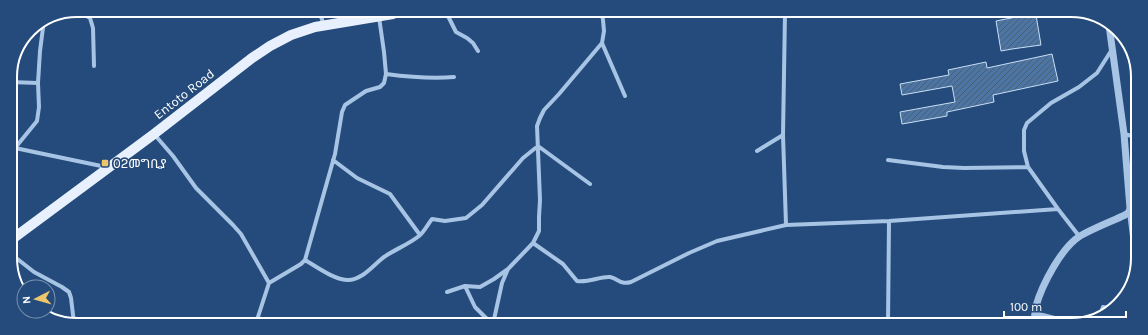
<svg xmlns="http://www.w3.org/2000/svg" width="1148" height="335" font-family="Karla,'Noto Sans Ethiopic',sans-serif">
  <style>
    .building { fill: url(#building-hatch); stroke: #cadef4 }
    .lines { fill: none; stroke-linecap: round; stroke-linejoin: round }
    .minor { stroke: #a7c4e5; stroke-width: 4 }
    .tertiary { stroke: #a7c4e5; stroke-width: 7 }
    .primary { stroke: #e7f0fc; stroke-width: 10 }
    .poi-dot { fill: #efc66a; stroke: #244b7b; stroke-width: 1.5 }
    .labels { text-anchor: middle; dominant-baseline: central; stroke-width: 3.5; stroke-linejoin: round; paint-order: stroke }
    .street-label { font-size: 13px; fill: #fff; stroke: #244b7b }
    .poi-label { font-size: 13px; fill: #fff; stroke: #244b7b; text-anchor: start }
    .rim { fill: none; stroke: #fff; stroke-width: 2 }
  </style>
  <defs>
    <pattern id="building-hatch" width="6" height="6" patternUnits="userSpaceOnUse"><rect width="6" height="6" fill="#4c75a4"/><path d="M-1 1l2-2M0 6l6-6M5 7l2-2" fill="none" stroke="#4c5e74"/></pattern>
  </defs>
  <rect width="100%" height="100%" fill="#244b7b"/>
  <path class="building" d="M 1036,15 L 1041,45 L 1012,49 L 1001,51 L 996,21 L 1021,16 L 1021,17 Z
    M 1052,54 L 1058,81 L 993,95 L 994,102 L 947,112 L 947,116 L 902,124 L 900,112 L 955,102 L 952,86 L 902,95 L 900,84 L 949,75 L 948,70 L 986,62 L 987,68 Z"/>
  <g class="lines">
    <path class="minor" d="M 785,13 L 783,135 L 786,225
      M 320,14 L 324,25
      M 447,14 L 456,32 L 467,38 L 473,43 L 478,51
      M 85,15 L 90,18 L 93,28 L 94,66
      M 602,43 L 625,96
      M 386,74 C 409,77 432,79 454,77
      M 10,82 L 38,83
      M 154,134 L 173,156 L 196,188 L 233,225 L 241,234 L 269,283 L 256,323
      M 1124,134 L 1136,137
      M 11,148 L 15,148 L 106,167
      M 15,148 L 37,121 L 39,107 L 38,83 L 40,51 L 44,20
      M 757,151 L 783,135
      M 333,160 L 357,178 L 390,194 L 420,235
      M 888,160 L 943,167 L 964,168 L 1028,167
      M 1079,236 L 1058,209 L 1028,167 L 1024,151 L 1024,130 L 1027,123 L 1051,103 L 1079,87 L 1097,73 L 1111,51
      M 533,243 L 563,264 L 577,281 C 588,283 601,276 610,277 C 619,279 620,285 631,282 L 689,253 L 717,241 L 786,225 L 889,221 L 1058,209
      M 11,254 L 34,272 L 62,287 L 69,292 L 71,298 L 74,323
      M 305,260 C 317,267 333,279 347,280 C 363,281 375,262 387,255 C 398,248 409,244 419,236 C 424,232 428,224 432,219 L 445,221 L 466,218 L 482,205 L 523,158 L 538,146 L 590,184
      M 1136,269 L 1129,212 L 1136,206
      M 269,283 L 301,264 L 305,260 L 335,154 L 342,112 L 345,105 L 366,91 L 380,87 L 384,83 L 386,74 L 384,52 L 379,17
      M 465,286 L 475,307 L 492,324
      M 447,292 L 465,286 L 480,287 L 494,279 L 508,269
      M 1035,313 L 1078,324
      M 1100,316 L 1103,307 L 1113,309
      M 493,324 L 502,283 L 508,269 L 533,243 L 539,231 L 539,217 L 540,200 L 537,126 L 540,118 L 544,110 L 559,94 L 602,43 L 604,31 L 603,20 L 602,14
      M 888,324 L 889,221
      M 896,324 C 913,320 915,319 932,325"/>
    <path class="tertiary" d="M 1034,325 C 1034,319 1035,312 1036,306 C 1042,285 1061,248 1080,236 C 1094,228 1110,222 1125,215 L 1129,212 L 1130,208 L 1124,134 L 1109,25"/>
    <path class="primary" d="M 11,240 L 154,134 L 252,58 L 270,46 L 291,35 L 315,27 L 393,14"/>
  </g>
  <rect class="poi-dot" x="101" y="159" width="8" height="8" rx="2"/>
  <g class="labels">
    <g class="street-label">
      <text transform="translate(184 94) rotate(-38)">Entoto Road</text>
    </g>
    <g class="poi-label">
      <text x="113" y="163">02መግቢያ</text>
    </g>
  </g>
  <path d="M0 0H1148V335H0ZM77 17H1071A60 60 0 0 1 1131 77V258A60 60 0 0 1 1071 318H77A60 60 0 0 1 17 258V77A60 60 0 0 1 77 17Z" fill="#244b7b" fill-rule="evenodd"/>
  <path class="rim" d="M77 17H1071A60 60 0 0 1 1131 77V258A60 60 0 0 1 1071 318H77A60 60 0 0 1 17 258V77A60 60 0 0 1 77 17Z"/>
  <g transform="translate(36 299) rotate(264)"><circle r="19" fill="#244b7b" stroke="#7c93b0"/>
  <path d="M0-3L7 15L0 10L-7 15Z" fill="#efc66a"/>
  <text y="-6" font-size="11" font-weight="bold" text-anchor="middle" fill="#ffffff">N</text>
  </g>
  <path d="M1004 311v6h122v-6" fill="none" stroke="#ffffff" stroke-width="2"/>
  <text x="1010" y="311" font-size="12" fill="#ffffff" stroke="#244b7b" stroke-width="3" paint-order="stroke">100 m</text>
</svg>
